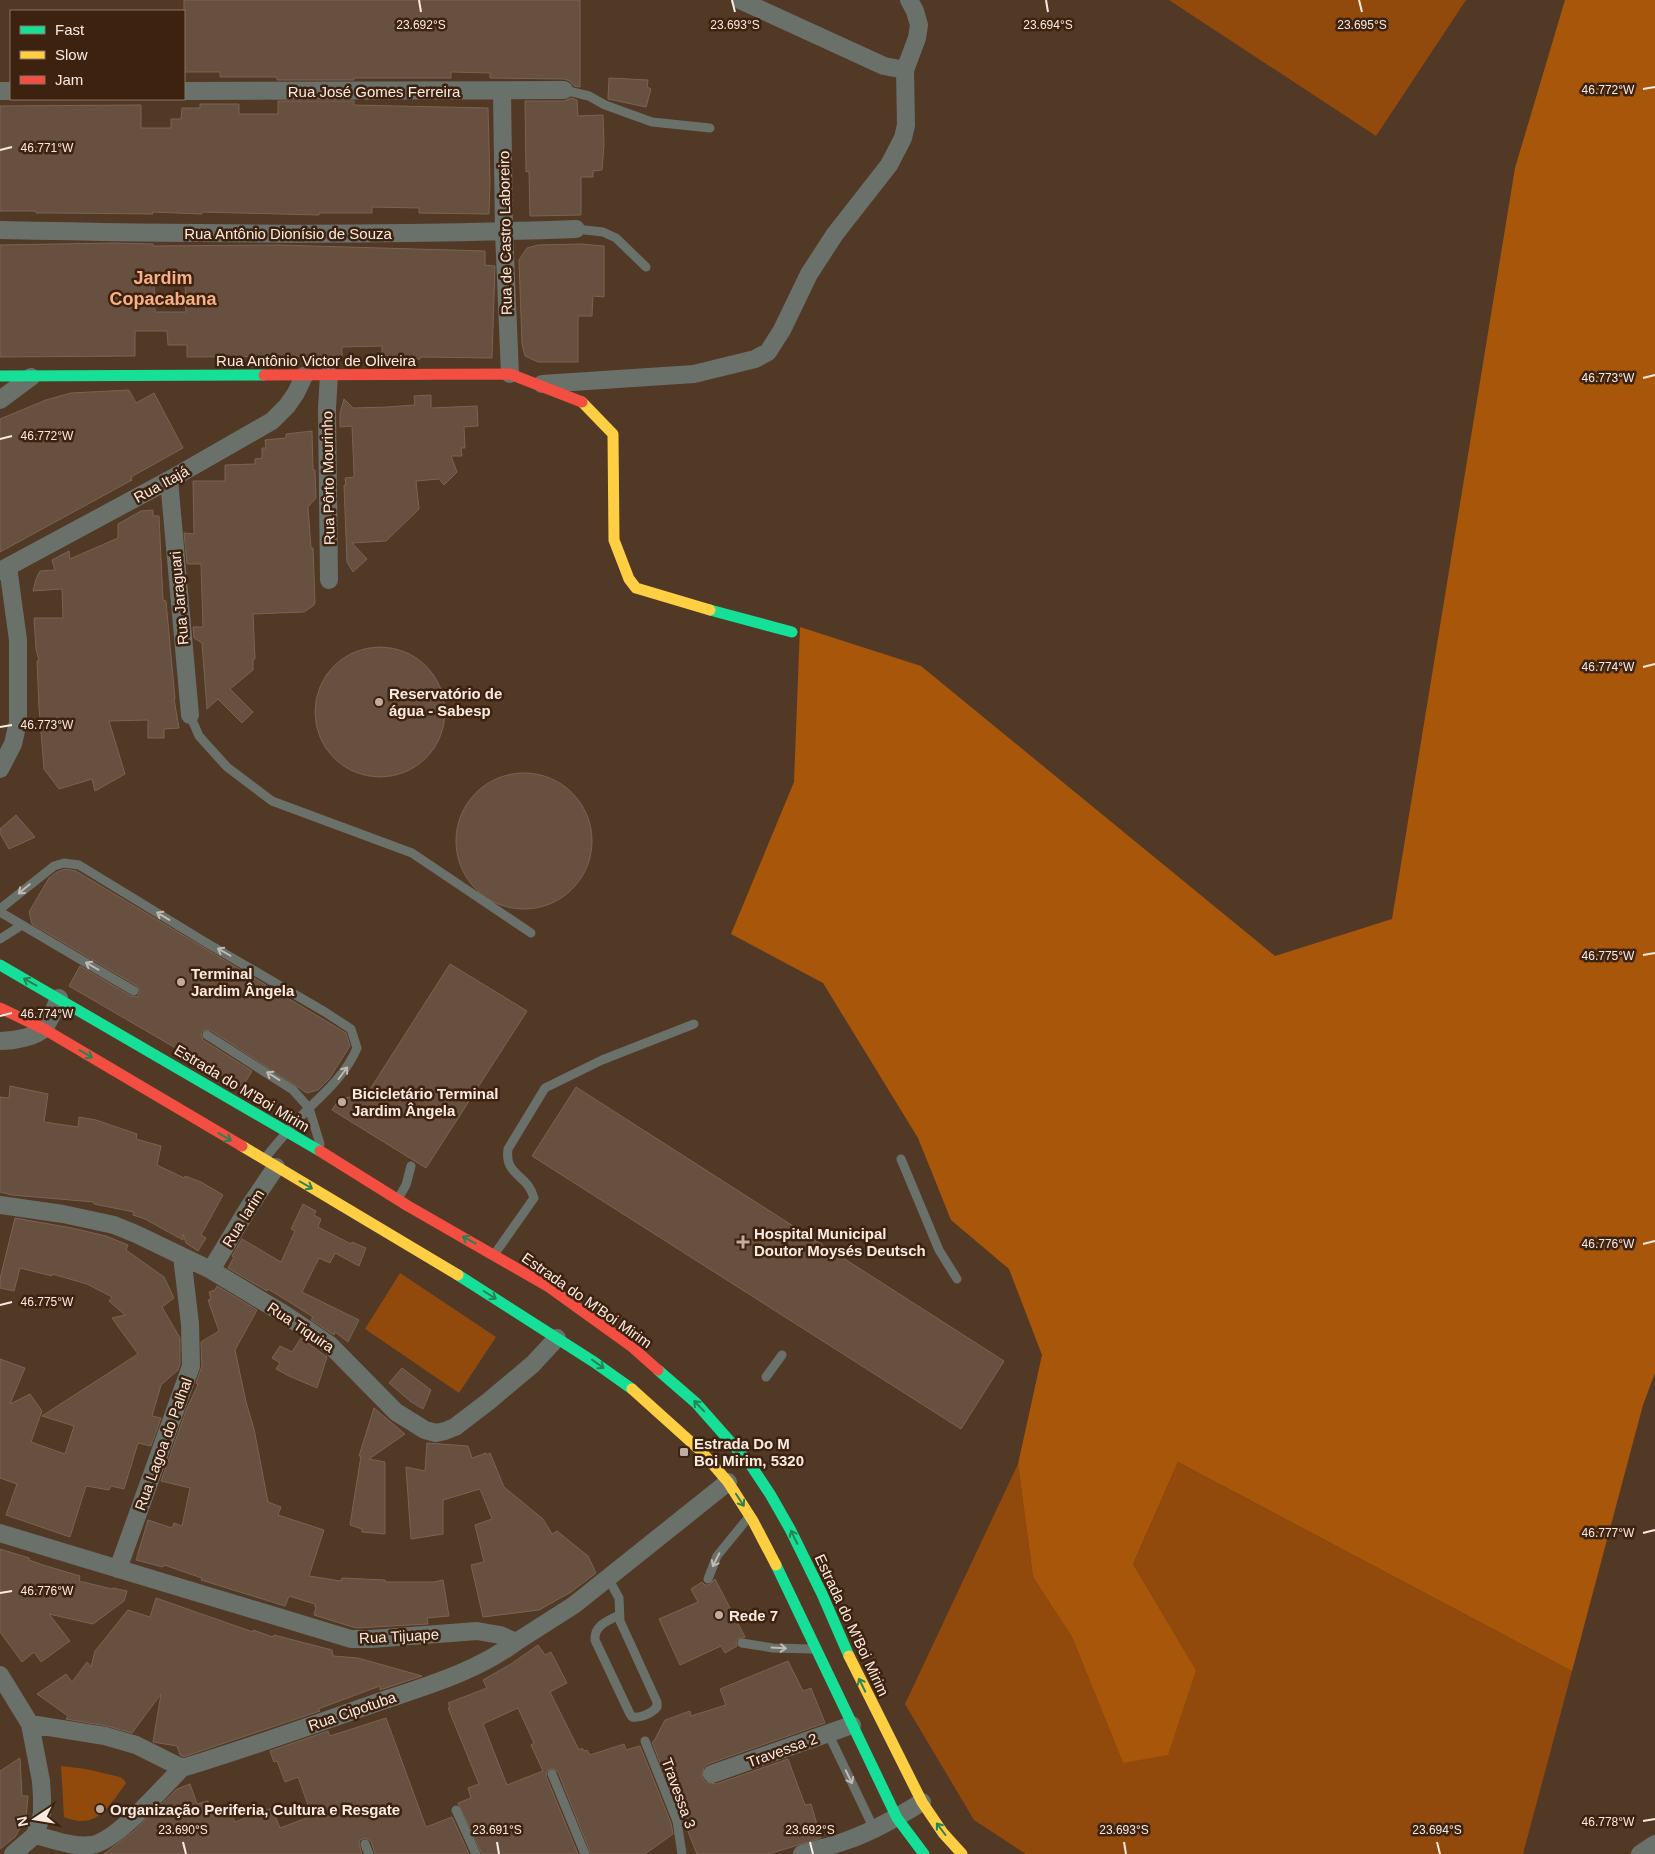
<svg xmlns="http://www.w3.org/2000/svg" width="1655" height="1854" font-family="Helvetica,sans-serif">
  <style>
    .green { fill: #914a0b }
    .forest { fill: #a8560a }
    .building { fill: #685040; stroke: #7b6352; fill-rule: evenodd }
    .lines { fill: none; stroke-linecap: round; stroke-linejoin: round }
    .lane { stroke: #6a716b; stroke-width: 9 }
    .street { stroke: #6a716b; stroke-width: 18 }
    .fast { stroke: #16e098; stroke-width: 11 }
    .slow { stroke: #ffcf43; stroke-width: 11 }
    .jam { stroke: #f24e42; stroke-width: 11 }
    .oneway { stroke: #c0bab2 }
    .oneway2 { stroke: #2a8154 }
    .ticks { fill: none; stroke: #faebe2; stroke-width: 2 }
    .poi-dot { fill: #bfada0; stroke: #3d2210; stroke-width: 2 }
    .labels { text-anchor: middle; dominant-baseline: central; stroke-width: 5; stroke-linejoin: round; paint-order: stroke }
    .street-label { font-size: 15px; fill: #faebe2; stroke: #3d2210 }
    .poi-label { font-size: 15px; font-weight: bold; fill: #faebe2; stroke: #3d2210; text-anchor: start }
    .quarter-label { font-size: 18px; font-weight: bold; fill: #f7b185; stroke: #3d2210 }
    .ticks-label { font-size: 12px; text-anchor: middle; fill: #faebe2; stroke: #3d2210; stroke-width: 5; stroke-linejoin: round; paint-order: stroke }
  </style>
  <rect width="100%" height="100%" fill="#523926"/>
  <path class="green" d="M 1169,0 L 1466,0 L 1376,136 Z
    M 400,1273 L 496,1337 L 459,1393 L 365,1329 Z
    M 1178,1462 L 1572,1671 L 1523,1854 L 1026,1854 L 974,1820 L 905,1704 L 1018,1464 L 1033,1577 L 1072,1637 L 1123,1763 L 1196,1670 L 1133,1564 Z
    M 61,1766 L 86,1769 L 120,1777 L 124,1780 L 126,1783 C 109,1806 97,1831 64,1817 Z"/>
  <path class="forest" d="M 1565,0 L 1655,0 L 1655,1373 L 1643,1405 L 1572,1671 L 1178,1462 L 1133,1564 L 1196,1670 L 1168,1755 L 1123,1763 L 1072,1637 L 1033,1577 L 1018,1464 L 1042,1355 L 1009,1269 L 951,1220 L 918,1138 L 823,983 L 731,934 L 794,782 L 800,627 L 921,666 L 1275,956 L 1392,919 L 1515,168 Z"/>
  <path class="building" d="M 184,0 L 580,0 L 580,87 L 574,86 L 570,81 L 564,79 L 490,78 L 490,73 L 451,72 L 451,78 L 354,78 L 354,80 L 277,80 L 277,77 L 220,77 L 220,72 L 184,72 Z
    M 609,78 L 648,80 L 647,87 L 651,89 L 646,107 L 608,99 Z
    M 571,98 L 577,100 L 578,116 L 603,115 L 604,145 L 602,170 L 593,171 L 593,177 L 581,177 L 581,215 L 530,216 L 529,171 L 526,172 L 525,101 L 564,101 Z
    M 278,101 L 354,101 L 354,105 L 488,108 L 490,182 L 489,214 L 419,213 L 419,208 L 372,207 L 372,213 L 319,213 L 319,215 L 202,212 L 202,214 L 152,212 L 153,214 L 55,213 L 36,213 L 36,211 L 0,211 L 0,106 L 141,105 L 141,128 L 171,128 L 171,119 L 181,119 L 182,108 L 200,108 L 200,104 L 239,104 L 239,114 L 278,114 Z
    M 114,243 L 153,244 L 153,246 L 277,245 L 485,251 L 485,265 L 495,266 L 492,358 L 420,357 L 420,359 L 401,359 L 401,356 L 382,356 L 382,346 L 342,347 L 342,356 L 187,357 L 187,345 L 168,345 L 167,331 L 135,331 L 135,356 L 0,357 L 0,245 ZM 185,282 L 186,312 L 155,312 L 154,283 Z
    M 581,244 L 604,246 L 604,297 L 593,296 L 592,316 L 578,316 L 578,362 L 538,362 L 525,356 L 522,344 L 519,260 L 527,248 L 538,245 Z
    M 129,390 L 136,403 L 154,393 L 183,448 L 131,477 L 132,479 L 130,480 L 132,480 L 0,552 L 0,419 L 46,400 L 71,393 Z
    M 431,395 L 431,408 L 477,406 L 478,426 L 464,427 L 465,448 L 461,448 L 462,456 L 451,456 L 457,472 L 444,485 L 439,479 L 416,481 L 419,509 L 386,541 L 352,543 L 367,559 L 353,572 L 347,562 L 344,485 L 346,485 L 345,478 L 354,477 L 354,473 L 352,426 L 340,427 L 340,413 L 344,399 L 353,408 L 388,407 L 415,405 L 414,396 Z
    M 312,431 L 313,470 L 315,470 L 316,498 L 308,507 L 311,548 L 313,548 L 315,603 L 313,606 L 304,612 L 253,614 L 255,659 L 253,659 L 253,670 L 230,689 L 253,712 L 242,723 L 218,699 L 207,709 L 202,643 L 194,638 L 193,627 L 203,627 L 201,564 L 187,564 L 184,533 L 194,534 L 193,481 L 225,481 L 225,465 L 255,464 L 255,459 L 262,458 L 262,448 L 266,448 L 265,440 L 286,438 L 286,434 Z
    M 153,510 L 153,516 L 159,516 L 163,600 L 166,601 L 175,699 L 174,699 L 179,728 L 164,729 L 164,738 L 148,738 L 148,720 L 109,721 L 125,774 L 95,791 L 92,779 L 59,789 L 44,769 L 39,707 L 37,661 L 39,661 L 36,649 L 34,618 L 63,618 L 62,589 L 33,591 L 36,579 L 40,571 L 55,570 L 52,560 L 69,551 L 70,559 L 118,538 L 118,524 L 141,511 Z
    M315 712a65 65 0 1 1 130 0a65 65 0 1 1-130 0Z
    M456 841a68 68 0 1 1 136 0a68 68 0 1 1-136 0Z
    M 16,815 L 35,837 L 9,849 L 0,833 L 0,829 Z
    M 65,869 L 76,871 L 346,1033 L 350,1046 L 329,1079 L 318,1090 L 307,1093 L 210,1030 L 204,1030 L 201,1034 L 203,1040 L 252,1071 L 244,1084 L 243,1083 L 241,1086 L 69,986 L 80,966 L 131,996 L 137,997 L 140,992 L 137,986 L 32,924 L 29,912 L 49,878 L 57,872 Z
    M 450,964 L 527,1011 L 426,1168 L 332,1110 L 339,1099 L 367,1094 Z
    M 10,1086 L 48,1094 L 44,1122 L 78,1127 L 79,1117 L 96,1120 L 137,1134 L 136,1139 L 161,1146 L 157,1165 L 184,1178 L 185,1176 L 201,1182 L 223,1195 L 201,1235 L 206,1238 L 198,1251 L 186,1243 L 183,1234 L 183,1240 L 145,1219 L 133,1215 L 134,1212 L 94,1204 L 94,1202 L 12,1195 L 0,1192 L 0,1097 L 9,1098 Z
    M 576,1087 L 1004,1361 L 961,1429 L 532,1156 Z
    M 303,1204 L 316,1211 L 314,1215 L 321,1219 L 318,1227 L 351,1244 L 352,1242 L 366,1248 L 359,1266 L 335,1253 L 330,1263 L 319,1258 L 302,1292 L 359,1320 L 348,1342 L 335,1332 L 334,1335 L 311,1320 L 313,1317 L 283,1298 L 268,1289 L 267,1291 L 228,1268 L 234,1257 L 232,1256 L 242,1239 L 281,1262 L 295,1231 L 291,1229 Z
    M 15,1218 L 72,1228 L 106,1236 L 128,1245 L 126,1250 L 164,1277 L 174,1298 L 162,1307 L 180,1338 L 180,1364 L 178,1370 L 161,1385 L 152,1416 L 161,1418 L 151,1446 L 138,1443 L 124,1489 L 111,1486 L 109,1490 L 86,1486 L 70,1537 L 6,1515 L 17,1484 L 0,1478 L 0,1359 L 25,1368 L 10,1404 L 30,1394 L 42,1411 L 31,1442 L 65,1454 L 74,1426 L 42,1416 L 138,1354 L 112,1318 L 125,1315 L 109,1301 L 112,1297 L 87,1284 L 52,1274 L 52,1276 L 20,1268 L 14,1291 L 0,1288 L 0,1279 Z
    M 217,1286 L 257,1310 L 235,1350 L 246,1402 L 254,1429 L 268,1502 L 281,1507 L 278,1515 L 324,1530 L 309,1576 L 341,1581 L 342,1578 L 385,1580 L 385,1582 L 434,1582 L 443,1580 L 449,1616 L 427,1618 L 428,1624 L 356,1628 L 314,1615 L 316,1607 L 315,1607 L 315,1604 L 289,1596 L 285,1606 L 201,1580 L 202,1578 L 164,1565 L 163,1567 L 136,1560 L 148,1520 L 172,1528 L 174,1523 L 182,1526 L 190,1488 L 161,1481 L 187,1408 L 198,1385 L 196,1383 L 202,1366 L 201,1342 L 219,1331 L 208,1300 L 211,1299 L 209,1292 L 215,1290 Z
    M 301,1338 L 327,1357 L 317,1388 L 289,1376 L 276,1369 L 280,1363 L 272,1358 L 280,1346 L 292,1352 Z
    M 402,1368 L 431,1390 L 423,1409 L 410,1401 L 389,1383 Z
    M 374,1408 L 405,1434 L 369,1459 L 385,1462 L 385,1534 L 362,1532 L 362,1529 L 350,1525 L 361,1456 L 359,1456 Z
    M 427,1443 L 468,1446 L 472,1458 L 486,1453 L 487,1455 L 490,1453 L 504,1487 L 543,1519 L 552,1534 L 557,1531 L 588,1556 L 596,1573 L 571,1592 L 539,1610 L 483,1617 L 471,1565 L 484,1562 L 475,1525 L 492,1519 L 480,1489 L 443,1500 L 443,1534 L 411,1539 L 406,1467 L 425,1471 Z
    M 0,1549 L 29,1558 L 29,1560 L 43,1565 L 80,1576 L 79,1581 L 112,1589 L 113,1588 L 127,1591 L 124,1601 L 93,1624 L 49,1614 L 70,1641 L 41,1662 L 34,1652 L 22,1662 L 0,1632 Z
    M 715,1579 L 745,1637 L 738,1639 L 736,1642 L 737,1646 L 725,1653 L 721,1646 L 680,1665 L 659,1619 L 698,1602 L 691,1589 L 702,1582 L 705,1585 L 709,1585 Z
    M 156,1598 L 253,1632 L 253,1630 L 273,1637 L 274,1635 L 332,1650 L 333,1656 L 358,1658 L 422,1676 L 380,1690 L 380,1686 L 318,1709 L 320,1711 L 183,1757 L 180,1755 L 177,1746 L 153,1742 L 161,1694 L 132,1733 L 107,1726 L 66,1719 L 68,1716 L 37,1694 L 66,1674 L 72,1682 L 87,1662 L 91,1667 L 95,1651 L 128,1610 L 150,1617 Z
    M 538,1645 L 545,1655 L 551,1652 L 567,1683 L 550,1692 L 579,1750 L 582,1748 L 584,1751 L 587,1750 L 590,1755 L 624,1744 L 626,1750 L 640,1746 L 671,1823 L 673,1834 L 645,1854 L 591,1854 L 558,1772 L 552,1768 L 547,1771 L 546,1776 L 578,1854 L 482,1854 L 458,1803 L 471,1798 L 468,1788 L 479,1784 L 448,1708 L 450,1707 L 448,1703 L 487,1688 L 483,1680 L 511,1664 ZM 518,1708 L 534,1743 L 531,1745 L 543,1771 L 507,1785 L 483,1724 Z
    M 788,1661 L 803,1691 L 811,1688 L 825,1723 L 708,1764 L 704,1767 L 702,1777 L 705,1782 L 716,1784 L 788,1759 L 805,1805 L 811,1804 L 821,1838 L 769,1854 L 697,1854 L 685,1824 L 684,1825 L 652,1742 L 654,1741 L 665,1720 L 690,1711 L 691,1716 L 726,1705 L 720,1689 Z
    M 386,1718 L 426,1827 L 452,1817 L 469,1854 L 375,1854 L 371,1841 L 365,1838 L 360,1840 L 359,1843 L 362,1854 L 104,1854 L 134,1831 L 177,1789 L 190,1784 L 197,1804 L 208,1801 L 212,1812 L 229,1807 L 235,1822 L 272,1808 L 280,1828 L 312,1816 L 298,1777 L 285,1782 L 277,1761 L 274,1762 L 270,1751 L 328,1731 L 330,1736 Z
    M 20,1758 L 22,1796 L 28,1796 L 26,1818 L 15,1837 L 0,1849 L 0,1771 Z"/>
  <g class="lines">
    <path class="lane" d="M 564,90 L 589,96 L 605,105 L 652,122 L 710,128
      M 576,229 L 603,232 L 616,238 L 646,267
      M 190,715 L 199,736 L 227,767 L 272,801 L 412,853 L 531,933
      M 0,909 L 54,866 L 64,863 L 79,865 L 205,942 L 325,1012 L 351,1029 L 357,1048 C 347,1072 328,1090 309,1108 C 293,1124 279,1141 265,1158
      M 0,912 L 134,991
      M 0,939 L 22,925
      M 207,1035 L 293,1090 L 309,1108 L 320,1144
      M 901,1159 L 939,1250 L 957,1279
      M 399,1197 L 406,1185 L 411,1166
      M 496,1252 L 534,1198 C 528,1174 504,1176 508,1149 L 545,1088 L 602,1060 L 694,1024
      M 766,1377 L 782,1355
      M 608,1578 L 619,1598 L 620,1621 L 657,1702 L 657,1707 C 651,1714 641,1718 632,1717 L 630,1714 L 595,1640 C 594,1625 608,1621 619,1615
      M 708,1579 L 717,1556 L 748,1518
      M 742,1643 L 773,1648 L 812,1649
      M 828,1733 L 874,1829
      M 645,1741 L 677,1821 L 682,1854
      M 552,1774 L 585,1854
      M 456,1810 L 476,1854
      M 365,1844 L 369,1854"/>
    <path class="street" d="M 740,0 L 884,66 L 905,70
      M 0,91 L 11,91
      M 184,91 L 564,90
      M 502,91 L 504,232 L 510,374
      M 0,230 C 192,234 384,236 576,229
      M 329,375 L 327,408 L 329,580
      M 542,384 L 694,374 L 755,359 L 768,352 L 782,330 L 809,274 L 835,234 L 889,165 L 903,138 L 906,125 L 905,70 L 917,38 L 919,25 L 915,11 L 909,0
      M 0,400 L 31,377
      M 169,480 L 190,715
      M 0,571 L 169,480 L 272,421 L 287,406 L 296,393 L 304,376
      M 0,769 L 13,744 L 18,722 L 18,640 L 8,567
      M 0,1041 C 12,1041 38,1037 45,1027 C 51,1018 55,1008 59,998
      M 0,1205 L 63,1214 L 114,1225 L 136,1234 L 211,1270 L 284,1314 L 330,1345 L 396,1412 L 425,1430 L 436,1433 L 445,1431 L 455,1427 L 489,1401 L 533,1364 L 557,1338
      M 211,1270 L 249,1207 L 276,1167
      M 0,1533 L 351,1639 L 371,1639 L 477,1631 L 500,1635 L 516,1642 L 574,1605 L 728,1482
      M 118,1569 L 191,1366 L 190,1324 L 182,1256
      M 0,1675 L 30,1724 L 41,1781 L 42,1797 L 42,1814 L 35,1835 L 13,1854
      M 30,1724 L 105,1736 L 136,1745 L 182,1768 C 245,1749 307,1727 370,1705 C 419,1688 473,1674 516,1642
      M 712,1774 L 852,1725
      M 35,1835 C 52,1839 74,1848 92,1845 C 118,1840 163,1787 182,1768
      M 802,1854 C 817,1849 833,1846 848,1840 C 874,1831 898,1817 922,1802
      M 1640,1854 L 1655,1844"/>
    <path class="fast" d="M 0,376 L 264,375
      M 710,610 L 792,632
      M 0,965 L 320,1151
      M 458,1275 L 594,1362 L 632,1389
      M 658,1370 L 696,1403 L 750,1464 L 770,1494 L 790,1529 L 822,1594 L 849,1656
      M 776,1565 L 897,1818 L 924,1854"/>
    <path class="slow" d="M 582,402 L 613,434 L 614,540 L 629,579 L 636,588 L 710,610
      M 242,1146 L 458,1275
      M 632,1389 L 702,1452 L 728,1482 L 753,1521 L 776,1565
      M 849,1656 L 922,1802 L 943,1833 L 962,1854"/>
    <path class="jam" d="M 264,375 L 510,374 L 582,402
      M 0,1008 L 44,1029 L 242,1146
      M 320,1151 L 408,1206 L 549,1287 L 631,1346 L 658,1370"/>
  </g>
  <defs><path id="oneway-shaft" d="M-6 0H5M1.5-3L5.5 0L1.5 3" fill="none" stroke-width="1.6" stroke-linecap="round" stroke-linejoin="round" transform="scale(1.25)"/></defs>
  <g class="oneway">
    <use href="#oneway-shaft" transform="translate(24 889) rotate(140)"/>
    <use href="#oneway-shaft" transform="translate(163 916) rotate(-149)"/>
    <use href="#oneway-shaft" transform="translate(224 952) rotate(-150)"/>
    <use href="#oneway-shaft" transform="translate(92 966) rotate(-150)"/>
    <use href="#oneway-shaft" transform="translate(343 1073) rotate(-53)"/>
    <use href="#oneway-shaft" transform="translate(273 1076) rotate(-148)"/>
    <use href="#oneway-shaft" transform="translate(716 1560) rotate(117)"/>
    <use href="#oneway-shaft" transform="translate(779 1648) rotate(3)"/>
    <use href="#oneway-shaft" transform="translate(849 1777) rotate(64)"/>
  </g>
  <g class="oneway2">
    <use href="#oneway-shaft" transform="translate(30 982) rotate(-151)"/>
    <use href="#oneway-shaft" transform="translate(86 1054) rotate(31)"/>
    <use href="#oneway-shaft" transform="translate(225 1137) rotate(31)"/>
    <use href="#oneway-shaft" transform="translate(306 1185) rotate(30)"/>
    <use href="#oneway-shaft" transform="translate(469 1240) rotate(-151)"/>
    <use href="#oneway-shaft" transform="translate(490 1295) rotate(32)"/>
    <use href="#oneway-shaft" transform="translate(598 1364) rotate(36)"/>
    <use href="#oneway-shaft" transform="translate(699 1406) rotate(-134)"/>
    <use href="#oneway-shaft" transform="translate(740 1500) rotate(57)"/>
    <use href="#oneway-shaft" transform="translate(794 1537) rotate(-116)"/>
    <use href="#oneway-shaft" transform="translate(862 1685) rotate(-116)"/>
    <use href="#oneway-shaft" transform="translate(941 1829) rotate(-127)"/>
  </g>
  <path class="ticks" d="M 419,0 L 421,12M 732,0 L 735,12M 1046,0 L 1048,12M 1359,0 L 1362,12M 1643,89 L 1655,87M 0,150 L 12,147M 1643,378 L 1655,375M 0,439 L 12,436M 1643,667 L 1655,664M 0,727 L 12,725M 1643,955 L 1655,953M 0,1016 L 12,1013M 1643,1244 L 1655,1241M 0,1305 L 12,1302M 1643,1533 L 1655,1530M 0,1593 L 12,1591M 1643,1821 L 1655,1819M 183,1842 L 186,1854M 497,1842 L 499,1854M 810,1842 L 813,1854M 1124,1842 L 1126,1854M 1437,1842 L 1440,1854"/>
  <g class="poi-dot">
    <circle cx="379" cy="702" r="5"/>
    <circle cx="181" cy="982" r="5"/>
    <circle cx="342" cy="1102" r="5"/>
    <path d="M740.5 1234.5h5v5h5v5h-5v5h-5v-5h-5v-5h5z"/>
    <rect x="679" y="1447" width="10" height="10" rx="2.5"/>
    <circle cx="719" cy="1615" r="5"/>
    <circle cx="100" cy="1809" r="5"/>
  </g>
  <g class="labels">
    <g class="street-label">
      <text x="374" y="91">Rua José Gomes Ferreira</text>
      <text x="288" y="233">Rua Antônio Dionísio de Souza</text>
      <text transform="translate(505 233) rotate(-91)">Rua de Castro Laboreiro</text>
      <text x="316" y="360">Rua Antônio Victor de Oliveira</text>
      <text transform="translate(328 478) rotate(-91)">Rua Pôrto Mourinho</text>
      <text transform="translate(161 484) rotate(-29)">Rua Itajá</text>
      <text transform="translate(179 598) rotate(-95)">Rua Jaraguari</text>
      <text transform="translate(242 1088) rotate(31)">Estrada do M'Boi Mirim</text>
      <text transform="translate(243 1218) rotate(-58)">Rua Iarim</text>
      <text transform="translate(587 1300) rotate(35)">Estrada do M'Boi Mirim</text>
      <text transform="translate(301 1327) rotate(34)">Rua Tiquira</text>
      <text transform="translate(163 1444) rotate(-70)">Rua Lagoa do Palhal</text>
      <text transform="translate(852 1625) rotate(65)">Estrada do M'Boi Mirim</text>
      <text transform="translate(399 1636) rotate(-3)">Rua Tijuape</text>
      <text transform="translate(352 1711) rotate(-19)">Rua Cipotuba</text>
      <text transform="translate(782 1750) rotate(-20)">Travessa 2</text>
      <text transform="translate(679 1793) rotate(70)">Travessa 3</text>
    </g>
    <g class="poi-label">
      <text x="389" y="693">Reservatório de<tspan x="389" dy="17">água - Sabesp</tspan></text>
      <text x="191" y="973">Terminal<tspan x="191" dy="17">Jardim Ângela</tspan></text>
      <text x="352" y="1093">Bicicletário Terminal<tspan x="352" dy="17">Jardim Ângela</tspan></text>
      <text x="754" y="1233">Hospital Municipal<tspan x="754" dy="17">Doutor Moysés Deutsch</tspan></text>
      <text x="694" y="1443">Estrada Do M<tspan x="694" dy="17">Boi Mirim, 5320</tspan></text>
      <text x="729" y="1615">Rede 7</text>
      <text x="110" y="1809">Organização Periferia, Cultura e Resgate</text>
    </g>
    <g class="quarter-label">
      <text x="163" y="278">Jardim<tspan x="163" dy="21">Copacabana</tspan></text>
    </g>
  </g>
  <g class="ticks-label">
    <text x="421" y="29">23.692°S</text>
    <text x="735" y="29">23.693°S</text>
    <text x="1048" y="29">23.694°S</text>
    <text x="1362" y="29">23.695°S</text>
    <text x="1608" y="94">46.772°W</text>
    <text x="47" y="152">46.771°W</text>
    <text x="1608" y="382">46.773°W</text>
    <text x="47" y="440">46.772°W</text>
    <text x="1608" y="671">46.774°W</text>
    <text x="47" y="729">46.773°W</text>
    <text x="1608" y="960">46.775°W</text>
    <text x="47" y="1018">46.774°W</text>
    <text x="1608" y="1248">46.776°W</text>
    <text x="47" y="1306">46.775°W</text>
    <text x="1608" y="1537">46.777°W</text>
    <text x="47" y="1595">46.776°W</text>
    <text x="1608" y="1826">46.778°W</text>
    <text x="183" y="1834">23.690°S</text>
    <text x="497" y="1834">23.691°S</text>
    <text x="810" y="1834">23.692°S</text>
    <text x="1124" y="1834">23.693°S</text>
    <text x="1437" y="1834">23.694°S</text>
  </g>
  <rect x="10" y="10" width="175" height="90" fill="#3d2210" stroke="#897264"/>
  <rect x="20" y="26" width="25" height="8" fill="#16e098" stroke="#897264"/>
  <text x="55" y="35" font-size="15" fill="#faebe2">Fast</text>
  <rect x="20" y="51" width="25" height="8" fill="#ffcf43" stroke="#897264"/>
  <text x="55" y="60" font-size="15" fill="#faebe2">Slow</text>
  <rect x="20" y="76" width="25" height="8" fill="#f24e42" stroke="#897264"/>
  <text x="55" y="85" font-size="15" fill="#faebe2">Jam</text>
  <g transform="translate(35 1819) rotate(258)" stroke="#3d2210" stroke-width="4" paint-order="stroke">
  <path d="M0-4L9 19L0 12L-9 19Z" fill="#faebe2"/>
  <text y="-8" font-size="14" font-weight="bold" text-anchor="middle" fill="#faebe2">N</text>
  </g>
</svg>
